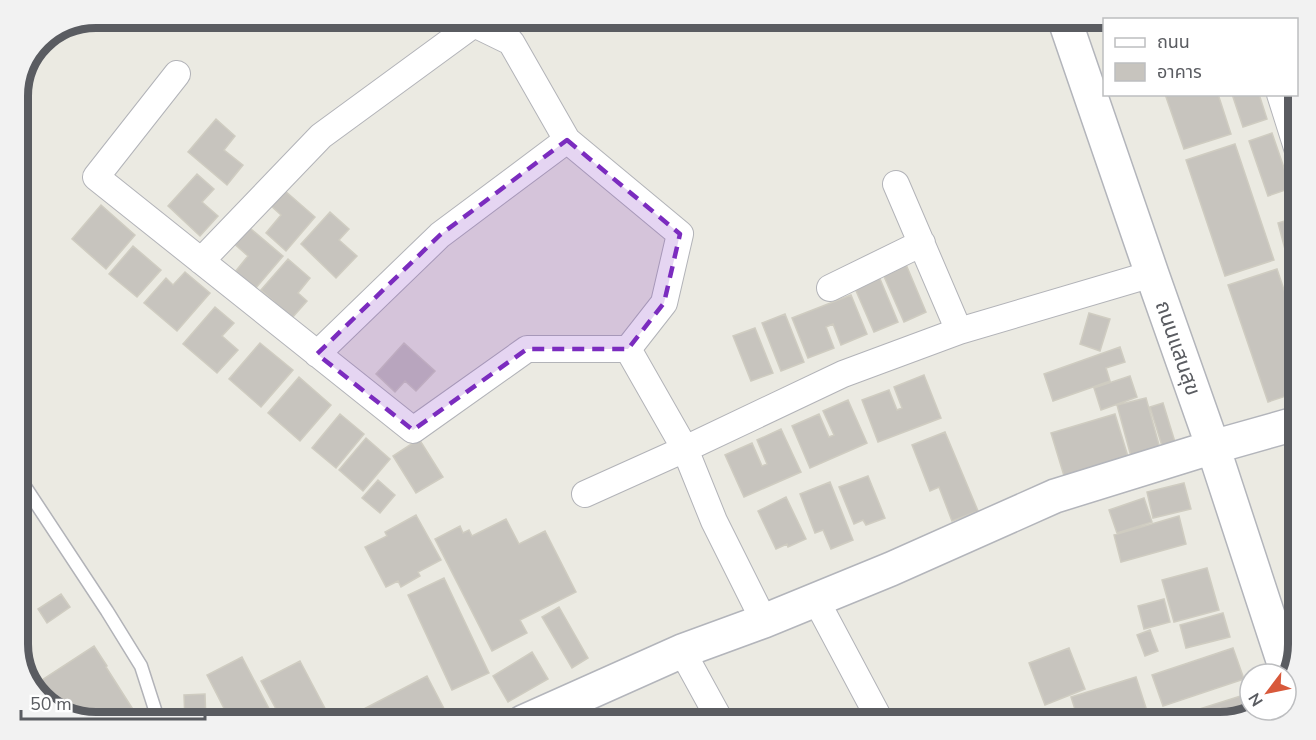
<svg xmlns="http://www.w3.org/2000/svg" width="1316" height="740" font-family="'Nunito Sans','Noto Sans Thai',sans-serif">
  <style>
    .building { fill: #c7c4be; stroke: #cfccc1; stroke-width: 1.5 }
    .lines { fill: none; stroke-linecap: round; stroke-linejoin: round }
    .lane-casing { stroke: #b2b3b8; stroke-width: 15 }
    .street-casing { stroke: #b2b3b8; stroke-width: 28 }
    .secondary-casing { stroke: #b3b5bb; stroke-width: 36 }
    .lane { stroke: #fff; stroke-width: 12 }
    .street { stroke: #fff; stroke-width: 26 }
    .secondary { stroke: #fff; stroke-width: 33 }
    .marked { fill: #7b2cbf; fill-opacity: 0.2; stroke: #7b2cbf; stroke-width: 4.5; stroke-dasharray: 12 8; stroke-linejoin: round }
    .labels { text-anchor: middle; dominant-baseline: central; stroke-width: 4.5; stroke-linejoin: round; paint-order: stroke }
    .street-label { font-size: 21px; fill: #5a5c61; stroke: #fff }
    .rim { fill: none; stroke: #5a5c61; stroke-width: 8 }
  </style>
  <rect width="100%" height="100%" fill="#ebeae2"/>
  <path class="building" d="M 1149,18 L 1192,18 L 1193,20 L 1145,20 Z
    M 1165,94 L 1218,94 L 1231,134 L 1184,149 Z
    M 1232,94 L 1259,94 L 1267,119 L 1243,127 Z
    M 216,119 L 235,136 L 224,150 L 243,165 L 227,185 L 188,152 Z
    M 1272,133 L 1291,188 L 1268,196 L 1249,141 Z
    M 1235,144 L 1274,260 L 1225,276 L 1186,160 Z
    M 197,174 L 214,189 L 202,202 L 218,216 L 200,236 L 168,206 Z
    M 284,190 L 315,217 L 286,251 L 266,233 L 281,215 L 270,205 Z
    M 101,205 L 135,235 L 106,269 L 72,239 Z
    M 330,212 L 349,229 L 339,240 L 357,256 L 336,278 L 301,244 Z
    M 1298,217 L 1298,250 L 1286,253 L 1278,223 Z
    M 245,224 L 283,256 L 255,289 L 235,272 L 248,256 L 231,241 Z
    M 133,246 L 161,270 L 137,297 L 109,274 Z
    M 288,259 L 310,278 L 298,293 L 307,301 L 292,318 L 261,290 Z
    M 905,262 L 926,312 L 904,322 L 882,272 Z
    M 1298,265 L 1298,289 L 1291,267 Z
    M 1277,269 L 1298,331 L 1298,392 L 1268,402 L 1228,285 Z
    M 185,272 L 210,293 L 177,331 L 144,303 L 166,278 L 173,285 Z
    M 878,274 L 898,322 L 874,332 L 853,284 Z
    M 851,295 L 867,334 L 841,345 L 833,324 L 826,327 L 834,348 L 808,358 L 792,318 Z
    M 215,307 L 234,323 L 222,336 L 238,350 L 217,373 L 183,344 Z
    M 1089,313 L 1110,319 L 1100,351 L 1080,344 Z
    M 785,314 L 804,362 L 781,371 L 762,323 Z
    M 755,328 L 773,373 L 751,381 L 733,336 Z
    M 260,343 L 293,370 L 261,407 L 229,379 Z
    M 404,343 L 435,371 L 416,391 L 405,381 L 395,392 L 376,374 Z
    M 1120,347 L 1125,362 L 1106,368 L 1110,381 L 1053,401 L 1044,374 Z
    M 924,375 L 941,418 L 878,442 L 862,400 L 889,390 L 897,410 L 902,408 L 894,387 Z
    M 1130,376 L 1137,397 L 1101,410 L 1094,388 Z
    M 299,377 L 331,405 L 300,441 L 268,413 Z
    M 1146,398 L 1161,452 L 1132,460 L 1117,405 Z
    M 848,400 L 867,443 L 810,468 L 792,426 L 819,414 L 829,437 L 834,435 L 823,411 Z
    M 1163,403 L 1175,442 L 1162,446 L 1150,407 Z
    M 340,414 L 364,434 L 336,468 L 312,448 Z
    M 1115,414 L 1129,460 L 1065,479 L 1051,433 Z
    M 781,429 L 801,472 L 744,497 L 725,455 L 752,443 L 762,466 L 767,464 L 757,440 Z
    M 945,432 L 978,511 L 952,521 L 939,487 L 930,491 L 912,445 Z
    M 366,438 L 390,459 L 363,491 L 339,470 Z
    M 419,439 L 443,477 L 416,493 L 393,456 Z
    M 868,476 L 885,518 L 866,525 L 863,520 L 854,524 L 839,487 Z
    M 378,480 L 395,495 L 380,513 L 362,498 Z
    M 830,482 L 853,540 L 831,549 L 823,530 L 815,533 L 800,494 Z
    M 1184,483 L 1191,509 L 1153,518 L 1147,492 Z
    M 786,497 L 806,539 L 788,547 L 787,544 L 776,549 L 758,511 Z
    M 1144,498 L 1152,522 L 1117,533 L 1109,510 Z
    M 416,515 L 441,560 L 418,572 L 420,576 L 401,587 L 398,581 L 386,587 L 365,547 L 387,536 L 385,532 Z
    M 1179,516 L 1186,544 L 1121,562 L 1114,535 Z
    M 506,519 L 519,544 L 545,531 L 576,592 L 520,620 L 527,633 L 492,651 L 435,539 L 460,526 L 463,533 L 469,530 L 472,536 Z
    M 1207,568 L 1219,610 L 1174,622 L 1162,580 Z
    M 444,578 L 489,673 L 452,690 L 408,595 Z
    M 61,594 L 70,607 L 47,623 L 38,609 Z
    M 1164,599 L 1170,622 L 1144,629 L 1138,606 Z
    M 559,607 L 588,658 L 572,668 L 542,617 Z
    M 1223,613 L 1230,637 L 1186,648 L 1180,625 Z
    M 1150,630 L 1158,651 L 1145,656 L 1137,635 Z
    M 94,646 L 107,666 L 106,667 L 141,722 L 97,722 L 58,712 L 31,687 Z
    M 1069,648 L 1085,689 L 1045,705 L 1029,663 Z
    M 1233,648 L 1244,679 L 1163,706 L 1152,675 Z
    M 532,652 L 548,679 L 508,702 L 493,676 Z
    M 242,657 L 276,722 L 231,722 L 207,675 Z
    M 300,661 L 329,716 L 318,722 L 283,722 L 261,681 Z
    M 427,676 L 451,722 L 339,722 Z
    M 1136,677 L 1148,714 L 1122,722 L 1079,722 L 1071,697 Z
    M 1250,693 L 1250,710 L 1260,710 L 1259,711 L 1220,722 L 1172,722 L 1171,718 Z
    M 205,694 L 206,722 L 185,722 L 184,695 Z"/>
  <g class="lines">
    <g class="lane-casing">
      <path id="lane" d="M 18,476 L 107,611 L 141,666 L 159,722"/>
    </g>
    <g class="street-casing">
      <path id="street" d="M 471,18 L 474,24 L 511,42 L 567,140 L 680,234 L 664,303 L 628,349 L 685,449 L 714,521 L 764,621
        M 177,74 L 96,177 L 413,430 L 527,349 L 628,349
        M 1280,94 L 1298,151
        M 896,184 L 959,331
        M 201,261 L 321,136 L 474,24
        M 830,288 L 922,243
        M 317,354 L 440,235 L 567,140
        M 585,494 L 685,449 L 843,374 L 959,331 L 1152,274
        M 816,600 L 881,722
        M 682,651 L 721,722"/>
    </g>
    <g class="secondary-casing">
      <path id="secondary" d="M 1064,18 L 1152,274 L 1213,447 L 1289,679
        M 523,722 L 682,651 L 764,621 L 891,569 L 1055,496 L 1213,447 L 1298,423"/>
    </g>
    <use href="#lane" class="lane"/>
    <use href="#street" class="street"/>
    <use href="#secondary" class="secondary"/>
  </g>
  <path class="marked" d="M 567,140 L 680,234 L 664,303 L 628,349 L 527,349 L 413,430 L 317,354 L 440,235 Z"/>
  <g class="labels">
    <g class="street-label">
      <text transform="translate(1178 348) rotate(71)">ถนนแสนสุข</text>
    </g>
  </g>
  <path d="M0 0H1316V740H0ZM96 28H1220A68 68 0 0 1 1288 96V644A68 68 0 0 1 1220 712H96A68 68 0 0 1 28 644V96A68 68 0 0 1 96 28Z" fill="#f2f2f2" fill-rule="evenodd"/>
  <path class="rim" d="M96 28H1220A68 68 0 0 1 1288 96V644A68 68 0 0 1 1220 712H96A68 68 0 0 1 28 644V96A68 68 0 0 1 96 28Z"/>
  <rect x="1103" y="18" width="195" height="78" fill="#ffffff" stroke="#bdbec0" stroke-width="1.5"/>
  <rect x="1115" y="38" width="30" height="9" fill="#ffffff" stroke="#bdbec0" stroke-width="1.5"/>
  <text x="1157" y="48" font-size="18" fill="#5a5c61">ถนน</text>
  <rect x="1115" y="63" width="30" height="18" fill="#c7c4be" stroke="#bdbec0" stroke-width="1.5"/>
  <text x="1157" y="78" font-size="18" fill="#5a5c61">อาคาร</text>
  <g transform="translate(1268 692) rotate(238)"><circle r="28" fill="#ffffff" stroke="#bdbec0" stroke-width="1.5"/>
  <path d="M0-4.5L10 22L0 15L-10 22Z" fill="#d8593b"/>
  <text y="-9" font-size="16" font-weight="bold" text-anchor="middle" fill="#5a5c61">N</text>
  </g>
  <path d="M21 710v9h184v-9" fill="none" stroke="#5a5c61" stroke-width="3"/>
  <text x="30" y="710" font-size="18" fill="#5a5c61" stroke="#ffffff" stroke-width="4.5" paint-order="stroke">50 m</text>
</svg>
